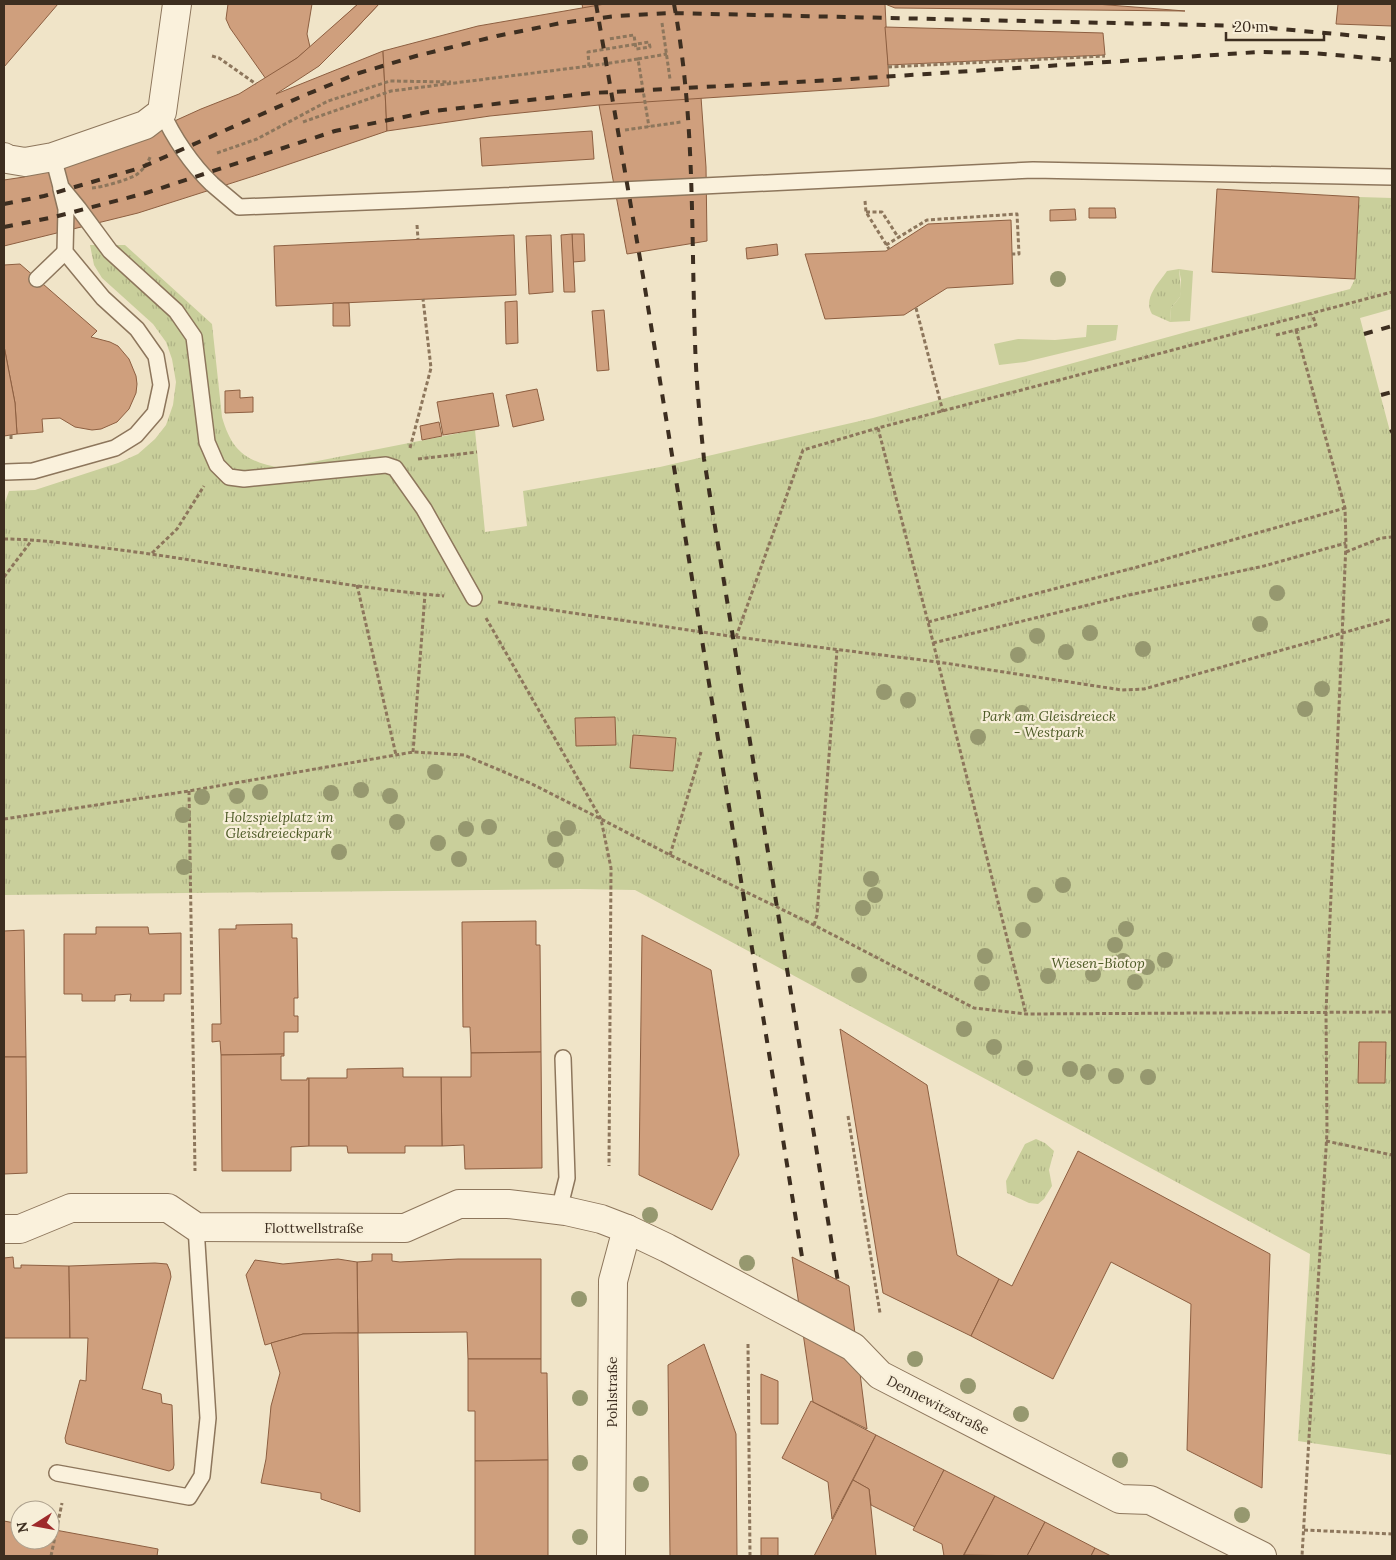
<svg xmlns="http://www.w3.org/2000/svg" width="1396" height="1560" font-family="Lora,serif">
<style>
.green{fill:#c9cf9b}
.park{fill:url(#park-tufts)}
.building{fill:#cf9f7d;stroke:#8d5f41}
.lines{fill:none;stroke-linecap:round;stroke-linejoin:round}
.service-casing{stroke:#8d765c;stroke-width:18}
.minor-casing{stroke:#8d765c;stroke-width:30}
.path{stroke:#8d765c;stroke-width:3;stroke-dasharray:4 2.5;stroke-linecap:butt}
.service{stroke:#faf1dc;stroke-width:15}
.minor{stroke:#faf1dc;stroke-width:28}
.rail{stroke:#3d2e20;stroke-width:4;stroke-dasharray:9 9;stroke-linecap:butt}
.tree{fill:#96986f}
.labels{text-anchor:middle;stroke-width:4.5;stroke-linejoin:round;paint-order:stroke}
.park-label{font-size:14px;font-style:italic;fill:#4d5a26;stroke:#f7eed8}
.street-label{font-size:14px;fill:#3d2e20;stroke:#f7eed8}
</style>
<defs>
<pattern id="park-tufts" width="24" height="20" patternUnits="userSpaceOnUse" patternTransform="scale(1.25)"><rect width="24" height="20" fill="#c9cf9b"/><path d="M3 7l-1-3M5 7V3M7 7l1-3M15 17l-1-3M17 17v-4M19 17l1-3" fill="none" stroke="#aeb285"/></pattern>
</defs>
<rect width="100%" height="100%" fill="#f0e4c8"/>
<g class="green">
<path d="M1179,269L1193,271L1190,321L1170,322L1171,308L1180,297L1181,280Z"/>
<path d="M1087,325H1118L1116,340L1025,362L999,365L994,344L1018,339L1055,340L1086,337Z"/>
</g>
<g class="park">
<path d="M1359,197L1392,198V309L1360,318L1392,439V1455L1298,1441L1310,1254L635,890L579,889L4,895V505L9,491L35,490L118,463L138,454L155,439L166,425L173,405L176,382L172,359L166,342L153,324L102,278L94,265L90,245H125L212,324L222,417C232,452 247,462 282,468L475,430L485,532L527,526L523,491L660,467L873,418L1190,331L1350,289L1355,279Z"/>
<path d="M1179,269L1181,291L1180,297L1171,308L1170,322L1152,314C1143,298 1158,284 1167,271Z"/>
<path d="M1036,1139L1045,1143L1054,1151L1049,1170L1052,1186L1044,1199L1038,1204L1029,1203L1007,1193L1006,1181L1025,1144Z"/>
</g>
<g class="building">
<path d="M4,4H58L4,67Z"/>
<path d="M228,4H312L307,34L310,47L297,58L266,79L230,28L226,19Z"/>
<path d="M358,4H379L347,38L335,25Z"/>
<path d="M358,4H379L347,38L319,66L276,94L383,51L387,131L257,175L138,213L4,246V180L24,177L117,147L201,109L239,94L297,58Z"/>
<path d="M582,4H691L701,97L706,167L707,241L627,254L599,105Z"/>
<path d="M605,4H885L889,86L599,105L490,116L387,131L383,51L478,26Z"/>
<path d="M869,4H1096L1185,11L895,8L885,4Z"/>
<path d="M1338,4H1392V26L1336,24Z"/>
<path d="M885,27L1103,33L1105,55L888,65Z"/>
<path d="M592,131L594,159L482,166L480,138Z"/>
<path d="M1217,189L1359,197L1355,279L1212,272Z"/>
<path d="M1089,208H1115L1116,218H1089Z"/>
<path d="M1075,209L1076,220L1050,221V210Z"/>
<path d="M1011,220L1013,284L947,288L904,315L825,319L805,254L886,251L928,224Z"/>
<path d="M572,234H584L585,261L573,262Z"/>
<path d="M572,234L575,292H564L561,235Z"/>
<path d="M514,235L516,295L276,306L274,246Z"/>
<path d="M551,235L553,292L529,294L526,236Z"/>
<path d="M777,244L778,255L747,259L746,248Z"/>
<path d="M20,264L97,331L91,337L110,342L118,346L129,359L136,376L137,384L136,393L129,409L117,422L101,429L92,430L75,427L60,418L42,419L43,432L17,434L15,403L4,346V265Z"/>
<path d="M517,301L518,343L506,344L505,302Z"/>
<path d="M333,303H349L350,326H333Z"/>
<path d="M604,310L609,370L597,371L592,311Z"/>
<path d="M4,346L15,403L17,434L4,436Z"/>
<path d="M537,389L544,420L513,427L506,395Z"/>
<path d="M240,390V398L253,397V412L225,413V391Z"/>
<path d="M493,393L499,426L443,435L437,402Z"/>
<path d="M439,422L442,436L422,440L420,426Z"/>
<path d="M615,717L616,745L576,746L575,718Z"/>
<path d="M633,735L676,738L673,771L630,768Z"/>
<path d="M536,921V945H540L541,1052L471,1053L470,1027H463L462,922Z"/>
<path d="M292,924V938H297L298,998H294V1016H298V1032H284V1054L221,1055L220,1041L212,1042V1024H221L219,929H236V925Z"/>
<path d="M96,927H148L149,934L181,933V994H164V1001H130L131,994L115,995V1001H82V994H64V934H96Z"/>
<path d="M24,930L26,1057H4V931Z"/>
<path d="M642,935L711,970L739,1155L712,1210L639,1175Z"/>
<path d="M840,1029L927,1085L957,1255L999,1279L971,1336L883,1293Z"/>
<path d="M1359,1042H1386L1385,1083H1358Z"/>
<path d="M541,1052L542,1168L465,1169L464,1145L442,1146L441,1077H471V1053Z"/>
<path d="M284,1054V1056H281V1080H307V1078H309V1146L291,1147V1171H222L221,1055Z"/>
<path d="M4,1057H26L27,1173L4,1174Z"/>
<path d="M403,1068V1077H441L442,1146H405V1153H348L347,1146H309V1078H347V1069Z"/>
<path d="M1078,1151L1270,1254L1262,1488L1187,1450L1191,1304L1111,1262L1053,1379L971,1336L999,1279L1012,1286Z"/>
<path d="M372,1254H392V1261L400,1262L458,1259H541V1359H468L467,1332L358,1333L357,1262L372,1261Z"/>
<path d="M13,1257L14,1268H21V1265L69,1266L70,1338H4V1258Z"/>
<path d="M792,1257L849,1286L867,1429L813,1402Z"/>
<path d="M338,1259L357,1262L358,1333L303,1334L265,1345L246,1275L255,1260L283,1264Z"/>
<path d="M155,1263L167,1264L170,1271L171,1277L142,1389L161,1394L162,1403L172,1405L174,1465L173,1469L169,1471L68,1444L66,1443L65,1438L80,1380L86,1381L88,1338H70L69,1266Z"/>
<path d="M333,1333H358L360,1512L321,1499V1493L261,1483L266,1459L271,1406L280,1373L271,1343L303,1334Z"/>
<path d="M704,1344L736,1434L737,1556H670L668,1365Z"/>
<path d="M468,1359H541V1373H547L548,1460L475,1461V1411H468Z"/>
<path d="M761,1374L778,1381V1424H761Z"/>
<path d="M811,1401L876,1435L832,1519L828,1482L782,1458Z"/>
<path d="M876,1435L944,1470L915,1527L871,1505L869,1489L853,1480Z"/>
<path d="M548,1460V1556H475V1461Z"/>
<path d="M944,1470L995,1496L963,1556H940H944L942,1544L913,1530Z"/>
<path d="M853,1480L869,1489L876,1556H814Z"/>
<path d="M995,1496L1045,1522L1027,1556L964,1555Z"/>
<path d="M4,1521L20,1524V1540H50V1529L158,1549L157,1556H4Z"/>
<path d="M1045,1522L1095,1548L1091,1556H1027Z"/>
<rect x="761" y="1538" width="17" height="18"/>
<path d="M1095,1548L1111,1556H1091Z"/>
</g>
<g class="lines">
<defs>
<g id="service">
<path d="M162,112C173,137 192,165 212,184C221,192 230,199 239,207L416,200L1033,170L1392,177"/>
<path d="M53,157L61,187L79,209L110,251L176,311L194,337L207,442L217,465L229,477L244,479L386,465L395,468L424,509L474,598"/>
<path d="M37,279L65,252"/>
<path d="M6,472L33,471L115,448L136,435L155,413L161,385L156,356L137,329L103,298L65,252L66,209L61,189"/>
<path d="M559,1210L567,1178L563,1058"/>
<path d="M57,1473L189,1497L202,1476L208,1418L196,1227"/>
</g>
<g id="minor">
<path d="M4,157L7,159L25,162L53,157L145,125L162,112L177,4"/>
<path d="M4,1229H20L71,1208H168L196,1227L405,1228L459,1204H508L566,1211L601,1219L627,1229L667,1248L853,1347L880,1375L1120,1499L1150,1500L1262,1556"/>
<path d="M611,1556L613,1281L627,1229"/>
</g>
</defs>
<use href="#service" class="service-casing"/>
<use href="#minor" class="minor-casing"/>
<g class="path">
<path d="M662,23L670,79"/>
<path d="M212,56L219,58L256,84"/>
<path d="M638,59L667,54"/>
<path d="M589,66L638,59L649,127"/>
<path d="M888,67L1105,56"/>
<path d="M303,122L391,91L589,66L588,52L649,42L650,47L636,49L634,35L609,39"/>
<path d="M625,130L681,122"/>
<path d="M217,153L257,139L328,101L390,81L451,82"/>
<path d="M92,188C103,187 127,180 136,175C143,170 148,163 151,155"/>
<path d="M865,201L866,212L889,249"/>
<path d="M866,212H882L898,237"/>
<path d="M417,225L418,239"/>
<path d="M886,245L927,220L1017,214L1019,254H1012"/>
<path d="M916,308L943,412"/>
<path d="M1296,330L1345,508L1346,543L1326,1012L1327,1132L1302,1556"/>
<path d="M1276,335L1316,325L1312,314"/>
<path d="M878,428L928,622L1026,1014"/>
<path d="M11,435V439"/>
<path d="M410,448L431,368L423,299"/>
<path d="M418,459L477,452"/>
<path d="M4,539C40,539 77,545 113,549C224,563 333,586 444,596"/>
<path d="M1346,552L1381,538L1392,537"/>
<path d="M152,553L177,529L204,486"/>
<path d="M4,577L32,540"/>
<path d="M357,585L396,755"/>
<path d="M498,602L736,637L938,662L1122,690L1144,689L1392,619"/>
<path d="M486,618L601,819L611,868L609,1166"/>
<path d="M928,622L1141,566L1345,508"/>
<path d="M736,637L803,450L878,428L1392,292"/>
<path d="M933,643L1129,595L1264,566L1346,543"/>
<path d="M413,752L425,594"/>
<path d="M189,791L195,1171"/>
<path d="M4,819L189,791L413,752L464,755L530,783L601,819L670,855L814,925L974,1008L1026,1014L1392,1012"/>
<path d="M670,855L701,752"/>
<path d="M814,925L817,915L837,650"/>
<path d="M848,1116L880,1313"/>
<path d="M1326,1141L1392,1155"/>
<path d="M748,1344L750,1556"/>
<path d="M1304,1530L1392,1534"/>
<path d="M51,1556L62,1503"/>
</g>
<use href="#service" class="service"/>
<use href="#minor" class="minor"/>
<g class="rail">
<path d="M596,4L643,276L803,1263"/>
<path d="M674,4C695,117 691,227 695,341C696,381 700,420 704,459L838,1282"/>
<path d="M4,204L44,196L140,168L305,95L359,73L416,56L497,36L561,23L616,16L668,13L1247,26L1392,39"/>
<path d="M4,227L54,217L146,193L335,131L433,111L592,93L835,80L1259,52L1313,53L1392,60"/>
<path d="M1364,334L1392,326"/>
<path d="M1381,395L1392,392"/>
<path d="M1390,432L1392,431"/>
</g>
</g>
<g class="tree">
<circle cx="1058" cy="279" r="8"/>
<circle cx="1277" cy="593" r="8"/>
<circle cx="1260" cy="624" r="8"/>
<circle cx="1090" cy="633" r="8"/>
<circle cx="1037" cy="636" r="8"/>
<circle cx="1143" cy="649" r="8"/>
<circle cx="1066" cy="652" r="8"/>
<circle cx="1018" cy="655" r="8"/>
<circle cx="1322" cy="689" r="8"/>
<circle cx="884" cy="692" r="8"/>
<circle cx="908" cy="700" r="8"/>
<circle cx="1305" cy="709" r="8"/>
<circle cx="1022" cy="713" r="8"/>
<circle cx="1031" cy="732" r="8"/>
<circle cx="978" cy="737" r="8"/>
<circle cx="435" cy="772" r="8"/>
<circle cx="361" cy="790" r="8"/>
<circle cx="260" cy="792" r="8"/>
<circle cx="331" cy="793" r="8"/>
<circle cx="237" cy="796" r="8"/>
<circle cx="390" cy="796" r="8"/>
<circle cx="202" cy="797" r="8"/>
<circle cx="183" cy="815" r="8"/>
<circle cx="397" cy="822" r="8"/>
<circle cx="489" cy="827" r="8"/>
<circle cx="568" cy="828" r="8"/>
<circle cx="466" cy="829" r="8"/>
<circle cx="555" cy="839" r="8"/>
<circle cx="438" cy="843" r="8"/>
<circle cx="339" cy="852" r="8"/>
<circle cx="459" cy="859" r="8"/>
<circle cx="556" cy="860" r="8"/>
<circle cx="184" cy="867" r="8"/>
<circle cx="871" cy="879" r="8"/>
<circle cx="1063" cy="885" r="8"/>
<circle cx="875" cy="895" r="8"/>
<circle cx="1035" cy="895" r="8"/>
<circle cx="863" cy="908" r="8"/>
<circle cx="1126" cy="929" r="8"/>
<circle cx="1023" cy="930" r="8"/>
<circle cx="1115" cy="945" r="8"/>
<circle cx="985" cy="956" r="8"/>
<circle cx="1165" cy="960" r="8"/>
<circle cx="1123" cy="961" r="8"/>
<circle cx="1147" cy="967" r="8"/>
<circle cx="1093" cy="974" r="8"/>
<circle cx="859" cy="975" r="8"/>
<circle cx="1048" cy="976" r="8"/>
<circle cx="1135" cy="982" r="8"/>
<circle cx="982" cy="983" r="8"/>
<circle cx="964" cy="1029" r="8"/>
<circle cx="994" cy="1047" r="8"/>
<circle cx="1025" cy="1068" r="8"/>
<circle cx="1070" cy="1069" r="8"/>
<circle cx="1088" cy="1072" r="8"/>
<circle cx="1116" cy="1076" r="8"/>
<circle cx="1148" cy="1077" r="8"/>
<circle cx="650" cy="1215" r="8"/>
<circle cx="747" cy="1263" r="8"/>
<circle cx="579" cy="1299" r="8"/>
<circle cx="915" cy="1359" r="8"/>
<circle cx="968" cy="1386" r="8"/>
<circle cx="580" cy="1398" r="8"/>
<circle cx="640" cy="1408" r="8"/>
<circle cx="1021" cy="1414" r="8"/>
<circle cx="1120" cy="1460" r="8"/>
<circle cx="580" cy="1463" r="8"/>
<circle cx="641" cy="1484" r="8"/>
<circle cx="1242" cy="1515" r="8"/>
<circle cx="580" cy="1537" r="8"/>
</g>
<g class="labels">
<g class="park-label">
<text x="1049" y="721">Park am Gleisdreieck<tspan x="1049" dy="16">- Westpark</tspan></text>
<text x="279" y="822">Holzspielplatz im<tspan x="279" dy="16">Gleisdreieckpark</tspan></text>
<text x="1098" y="968">Wiesen-Biotop</text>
</g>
<g class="street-label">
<text x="314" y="1233">Flottwellstraße</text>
<text transform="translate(612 1392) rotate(-90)" y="5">Pohlstraße</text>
<text transform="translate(938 1405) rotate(27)" y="5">Dennewitzstraße</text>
</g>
</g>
<rect width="1396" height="1560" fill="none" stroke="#3d2e20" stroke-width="10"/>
<g transform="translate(35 1525) rotate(259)"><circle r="24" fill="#f7eed8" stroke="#ada18e"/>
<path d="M0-4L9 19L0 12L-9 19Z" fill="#9e2a2b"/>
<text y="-8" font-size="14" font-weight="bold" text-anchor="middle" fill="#3d2e20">N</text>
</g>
<path d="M1226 32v8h98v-8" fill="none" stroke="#3d2e20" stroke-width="2.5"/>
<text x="1234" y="32" font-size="15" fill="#3d2e20" stroke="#f7eed8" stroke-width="4" paint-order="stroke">20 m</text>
</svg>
